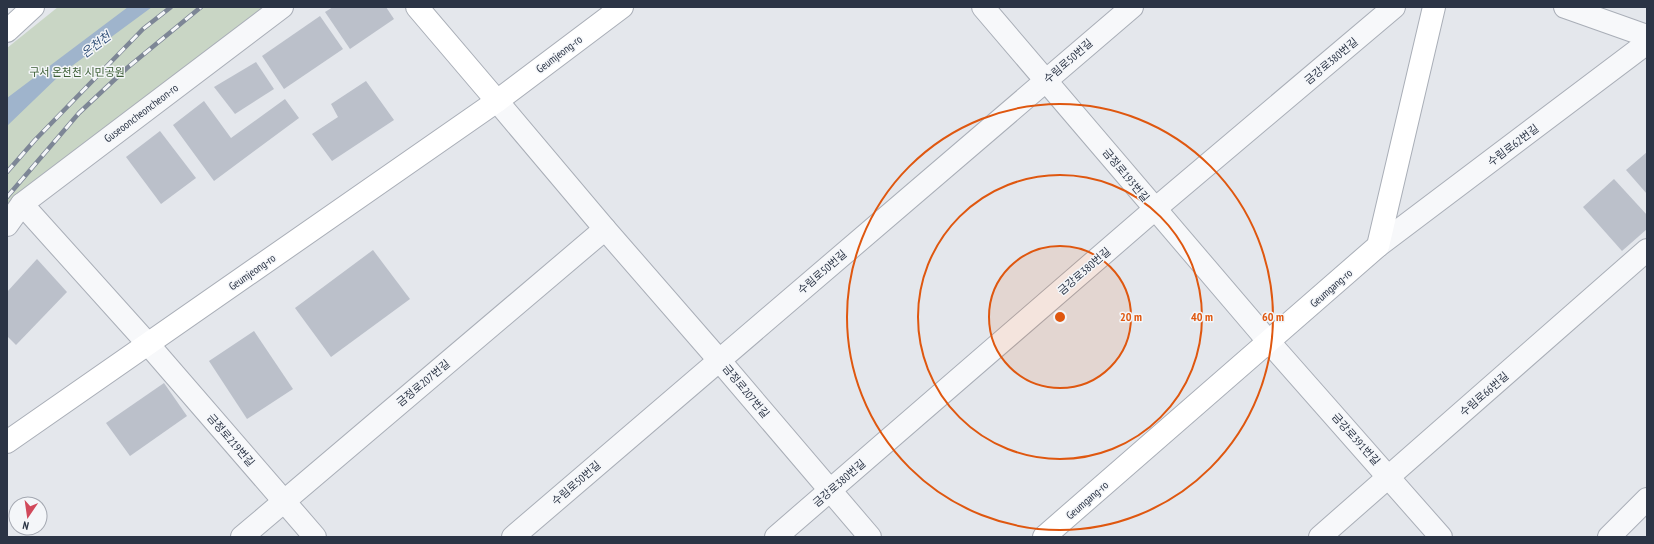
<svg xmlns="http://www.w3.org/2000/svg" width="1654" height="544" font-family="'PT Sans Narrow','Noto Sans KR',sans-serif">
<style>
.green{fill:#c9d6c5}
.water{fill:#9fb4cc}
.building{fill:#bbc0ca}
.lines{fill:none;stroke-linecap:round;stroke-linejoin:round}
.street-casing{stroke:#a9aeb7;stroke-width:24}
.secondary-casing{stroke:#a9aeb7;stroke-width:24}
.street{stroke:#f7f8fa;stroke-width:22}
.secondary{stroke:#fff;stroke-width:22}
.rail-casing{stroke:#7d8696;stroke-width:4.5}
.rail{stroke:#f4f6f9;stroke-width:3;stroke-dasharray:9;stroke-linecap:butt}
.ring{fill:none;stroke:#df570f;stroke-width:2}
.labels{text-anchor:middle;stroke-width:3;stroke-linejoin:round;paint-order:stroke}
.street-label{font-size:11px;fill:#2b3445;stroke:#f4f6f9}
.park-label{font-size:11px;fill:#3f6138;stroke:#f4f6f9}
.water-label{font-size:12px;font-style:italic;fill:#34527a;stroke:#f4f6f9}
.centre{fill:#df570f;stroke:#f4f6f9;stroke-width:2}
.ring-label{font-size:12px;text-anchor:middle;font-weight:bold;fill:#df570f;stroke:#f4f6f9;stroke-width:3;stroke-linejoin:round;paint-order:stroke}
</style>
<rect width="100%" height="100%" fill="#e4e7ec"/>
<path class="green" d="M58,7H271L7,218V48Z"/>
<path class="water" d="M128,7H152L61,74L7,126V98Z"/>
<g class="building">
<path d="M333,7H386L394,19L350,49L325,12Z"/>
<path d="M320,16L343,49L284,89L262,56Z"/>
<path d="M256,62L274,89L235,114L214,87Z"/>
<path d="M366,81L394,120L332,161L312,134L338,117L331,104Z"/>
<path d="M285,99L299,118L214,181L173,125L204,101L231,138Z"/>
<path d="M160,131L196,178L161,204L126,157Z"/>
<path d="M1647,152V194L1626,170Z"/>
<path d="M1614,179L1647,215V229L1622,251L1583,207Z"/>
<path d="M373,250L410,299L331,357L295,308Z"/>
<path d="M37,259L67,292L16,345L7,336V292Z"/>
<path d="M254,331L293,389L247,419L209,361Z"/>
<path d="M164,383L187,416L130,456L106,423Z"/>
</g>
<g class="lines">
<defs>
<g id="street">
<path d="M983,7L1269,342L1441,537"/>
<path d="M1565,7L1647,36"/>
<path d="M497,101L605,229L719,360L870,537"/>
<path d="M22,204L148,344L315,537"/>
<path d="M7,225L22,204L282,7"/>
<path d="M1378,246L1647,43"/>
<path d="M242,537L605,229"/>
<path d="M513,537L1132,7"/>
<path d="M776,537L1155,209L1394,7"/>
<path d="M1320,537L1647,250"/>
<path d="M1609,537L1647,499"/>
</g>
<g id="secondary">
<path d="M417,7L497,101"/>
<path d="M7,31L33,7"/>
<path d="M7,442L497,101L622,7"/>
<path d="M1044,537L1378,246L1434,7"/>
</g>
</defs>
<use href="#street" class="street-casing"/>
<use href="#secondary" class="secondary-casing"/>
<use href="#street" class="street"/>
<use href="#secondary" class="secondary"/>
<defs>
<g id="rail">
<path d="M7,172L35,140L143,29L171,7"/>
<path d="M7,197L79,113L127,68L201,7"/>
</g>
</defs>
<use href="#rail" class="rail-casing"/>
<use href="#rail" class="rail"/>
</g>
<circle cx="1060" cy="317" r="71" fill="#df570f" fill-opacity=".12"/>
<g class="ring">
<circle cx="1060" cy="317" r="71"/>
<circle cx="1060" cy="317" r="142"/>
<circle cx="1060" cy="317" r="213"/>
</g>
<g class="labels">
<g class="street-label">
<text transform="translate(559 54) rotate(-37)" y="4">Geumjeong-ro</text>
<text transform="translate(1068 61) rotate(-41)" y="4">수림로50번길</text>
<text transform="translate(1331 61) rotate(-40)" y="4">금강로380번길</text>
<text transform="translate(141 113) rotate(-37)" y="4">Guseooncheoncheon-ro</text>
<text transform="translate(1513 145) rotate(-37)" y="4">수림로62번길</text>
<text transform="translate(1126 175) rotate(50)" y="4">금정로193번길</text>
<text transform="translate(1084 271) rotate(-41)" y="4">금강로380번길</text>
<text transform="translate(252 272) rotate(-35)" y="4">Geumjeong-ro</text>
<text transform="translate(822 272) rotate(-41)" y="4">수림로50번길</text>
<text transform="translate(1331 288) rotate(-41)" y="4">Geumgang-ro</text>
<text transform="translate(423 383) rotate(-40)" y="4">금정로207번길</text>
<text transform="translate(746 391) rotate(50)" y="4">금정로207번길</text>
<text transform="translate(1484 394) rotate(-41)" y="4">수림로66번길</text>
<text transform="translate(1356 439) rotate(48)" y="4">금강로391번길</text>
<text transform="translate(231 440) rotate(49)" y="4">금정로219번길</text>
<text transform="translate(576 483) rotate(-41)" y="4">수림로50번길</text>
<text transform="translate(839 483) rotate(-41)" y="4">금강로380번길</text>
<text transform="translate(1087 500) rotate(-41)" y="4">Geumgang-ro</text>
</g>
<g class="park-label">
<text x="77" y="76">구서 온천천 시민공원</text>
</g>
<g class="water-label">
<text transform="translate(96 45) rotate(-37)" y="4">온천천</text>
</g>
</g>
<circle cx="1060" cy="317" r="6" class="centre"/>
<g class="ring-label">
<text x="1131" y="321">20 m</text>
<text x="1202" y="321">40 m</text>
<text x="1273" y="321">60 m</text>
</g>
<rect width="1654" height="544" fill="none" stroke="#2b3445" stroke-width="16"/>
<g transform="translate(28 516) rotate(193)"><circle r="19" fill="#f4f6f9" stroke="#a4a8b1"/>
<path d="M0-3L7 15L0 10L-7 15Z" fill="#d1495b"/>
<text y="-6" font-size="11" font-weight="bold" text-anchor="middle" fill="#2b3445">N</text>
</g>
</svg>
